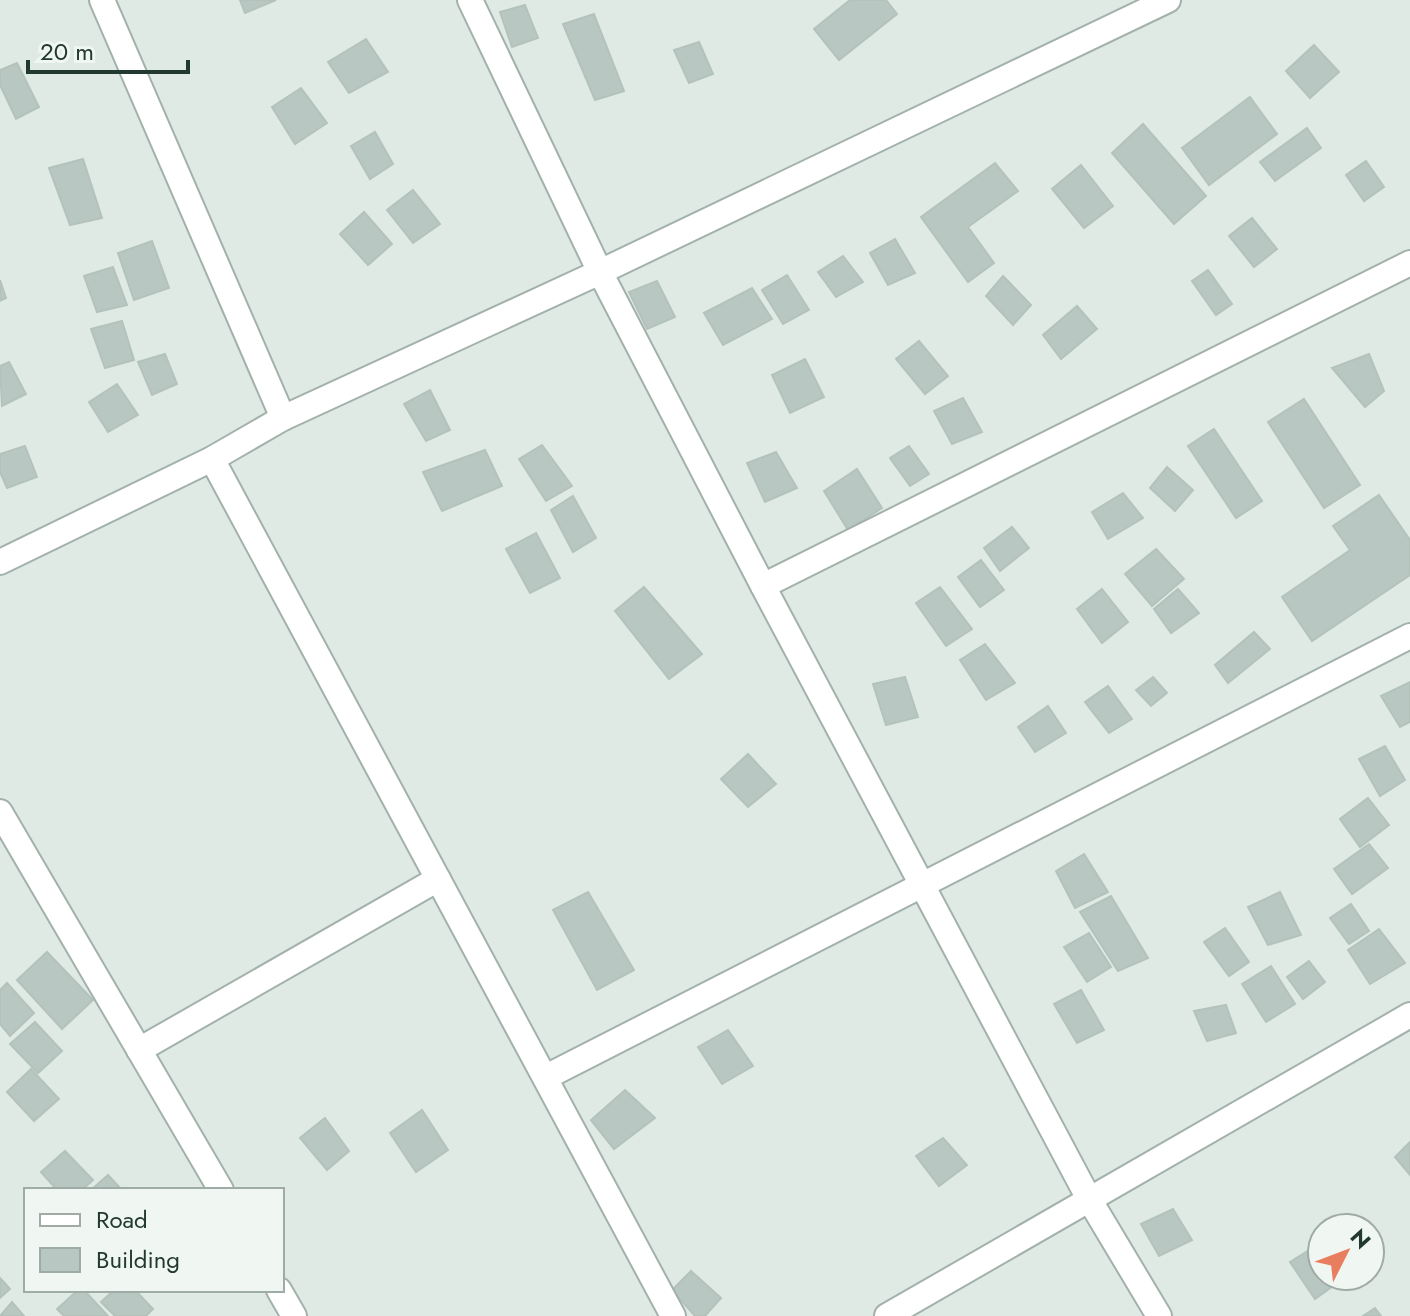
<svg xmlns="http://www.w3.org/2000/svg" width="1410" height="1316" font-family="Jost,sans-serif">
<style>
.building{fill:#b8c7c1;stroke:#b3c3bc;stroke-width:2}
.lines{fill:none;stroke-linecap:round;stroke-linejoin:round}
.minor-casing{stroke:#a3b1ac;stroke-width:28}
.minor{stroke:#fff;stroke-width:24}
</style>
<rect width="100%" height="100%" fill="#e0eae5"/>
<g class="building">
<path d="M240,0H276L245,13Z"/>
<path d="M850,0H886L897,14L839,60L814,29Z"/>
<path d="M525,5L538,38L512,47L500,12Z"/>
<path d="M594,14L624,91L595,100L563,24Z"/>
<path d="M366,39L388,72L349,93L328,62Z"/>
<path d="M699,42L713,74L689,83L674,50Z"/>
<path d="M1314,45L1339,72L1310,98L1286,71Z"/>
<path d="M17,63L39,107L16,119L0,85V70Z"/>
<path d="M301,88L327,123L295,144L272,107Z"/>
<path d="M1250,97L1277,134L1209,185L1182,148Z"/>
<path d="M1143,124L1206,196L1174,224L1112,153Z"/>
<path d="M1307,128L1321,148L1275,181L1260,162Z"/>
<path d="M375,132L393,164L370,179L351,146Z"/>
<path d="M83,159L102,218L70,225L49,168Z"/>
<path d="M1366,161L1384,187L1364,201L1346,175Z"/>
<path d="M995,163L1018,191L968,227L994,263L968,282L921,217Z"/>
<path d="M1081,165L1113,206L1084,228L1052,189Z"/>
<path d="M413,190L440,224L413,243L387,210Z"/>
<path d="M364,212L392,244L368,265L340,234Z"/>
<path d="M1252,218L1277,249L1254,267L1229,236Z"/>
<path d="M895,239L915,273L888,285L870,253Z"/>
<path d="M152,241L169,288L134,300L118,253Z"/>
<path d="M843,256L863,282L836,297L818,272Z"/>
<path d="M113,267L127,305L97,312L84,276Z"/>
<path d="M1208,270L1232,304L1216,315L1192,281Z"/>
<path d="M787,275L809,310L783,324L762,290Z"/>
<path d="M1003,276L1031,305L1013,325L986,296Z"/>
<path d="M0,280L6,298L0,301Z"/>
<path d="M657,281L675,317L647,329L629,292Z"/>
<path d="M752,288L772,319L723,345L704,313Z"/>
<path d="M1077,306L1097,329L1061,359L1043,335Z"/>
<path d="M122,321L134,360L105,368L91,329Z"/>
<path d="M919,341L948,376L925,394L896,359Z"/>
<path d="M165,354L177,384L152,395L138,362Z"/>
<path d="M1369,354L1384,391L1365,407L1332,368Z"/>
<path d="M805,359L824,397L790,413L772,375Z"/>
<path d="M9,362L26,394L2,406L0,366Z"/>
<path d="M117,384L138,415L108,432L89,402Z"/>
<path d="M430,390L450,430L426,441L404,404Z"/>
<path d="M963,398L982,432L952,444L934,411Z"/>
<path d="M1304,399L1360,485L1324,508L1268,422Z"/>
<path d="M1214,429L1262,501L1236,518L1188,446Z"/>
<path d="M542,445L572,486L546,501L519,459Z"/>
<path d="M25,446L37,477L7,488L0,472V454Z"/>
<path d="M909,446L929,474L910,486L890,458Z"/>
<path d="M485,450L502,486L442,511L423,472Z"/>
<path d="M776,452L797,488L765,502L747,463Z"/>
<path d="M1167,467L1193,490L1175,511L1150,488Z"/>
<path d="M857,469L882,508L848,530L824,491Z"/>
<path d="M1123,493L1143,518L1108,539L1092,512Z"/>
<path d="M1379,495L1410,540V575L1312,641L1282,597L1350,550L1333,526Z"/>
<path d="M573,496L596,538L573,552L551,510Z"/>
<path d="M1012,527L1029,548L1000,571L984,548Z"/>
<path d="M536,533L560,578L530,593L506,549Z"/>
<path d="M1156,549L1184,579L1152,606L1125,574Z"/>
<path d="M981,560L1004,590L980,607L958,577Z"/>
<path d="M644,587L702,654L669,679L615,611Z"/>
<path d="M940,587L972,629L946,646L916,603Z"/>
<path d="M1102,589L1128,622L1102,643L1077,609Z"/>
<path d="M1178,589L1199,613L1171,633L1154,609Z"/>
<path d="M1254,632L1270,649L1228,683L1215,665Z"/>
<path d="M985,644L1015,683L986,700L960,660Z"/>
<path d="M905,677L918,717L886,725L873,684Z"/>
<path d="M1153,677L1167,693L1151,706L1136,690Z"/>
<path d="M1410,682V722L1400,727L1381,696Z"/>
<path d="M1108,686L1132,719L1109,733L1085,702Z"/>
<path d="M1048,706L1066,733L1035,752L1018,727Z"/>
<path d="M1385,746L1405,780L1380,796L1359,759Z"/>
<path d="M748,754L776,784L748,807L721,779Z"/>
<path d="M1368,798L1389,825L1360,847L1340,819Z"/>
<path d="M1369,844L1388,868L1352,894L1334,869Z"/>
<path d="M1084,854L1108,892L1075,908L1056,871Z"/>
<path d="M588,892L634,970L597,990L553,910Z"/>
<path d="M1280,892L1301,935L1268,945L1248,907Z"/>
<path d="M1111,896L1148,958L1118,971L1080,912Z"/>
<path d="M1351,904L1369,931L1349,944L1330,918Z"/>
<path d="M1225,928L1249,962L1229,976L1204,942Z"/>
<path d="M1379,929L1405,963L1370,984L1348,950Z"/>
<path d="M1089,933L1111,967L1087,982L1064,947Z"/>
<path d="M47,952L93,1000L62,1029L17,980Z"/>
<path d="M1309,961L1325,982L1303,999L1287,977Z"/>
<path d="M1271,966L1295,1004L1266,1022L1242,984Z"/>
<path d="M7,983L34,1013L10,1036L0,1024V990Z"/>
<path d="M1081,990L1104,1030L1077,1043L1054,1004Z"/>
<path d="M1226,1005L1236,1033L1207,1041L1194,1011Z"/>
<path d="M35,1022L62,1051L38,1073L10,1044Z"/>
<path d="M728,1030L753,1066L722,1084L698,1047Z"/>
<path d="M31,1069L59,1099L34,1121L7,1092Z"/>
<path d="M625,1090L655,1118L614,1149L591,1120Z"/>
<path d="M422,1110L448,1150L416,1172L390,1133Z"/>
<path d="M325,1118L349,1151L327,1170L300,1138Z"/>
<path d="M943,1138L967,1165L939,1186L916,1156Z"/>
<path d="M1410,1142V1175L1395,1157Z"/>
<path d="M65,1151L93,1180L82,1190H57L41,1172Z"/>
<path d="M108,1175L122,1190H91Z"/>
<path d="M1173,1209L1192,1240L1159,1256L1141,1224Z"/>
<path d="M1314,1247L1322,1257V1276H1337L1340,1281L1315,1299L1290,1262Z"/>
<path d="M691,1271L721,1298L705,1316H695L672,1290Z"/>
<path d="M0,1278L10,1289L0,1298Z"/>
<path d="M78,1290H84L108,1316H64L57,1309Z"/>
<path d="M114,1290H135L153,1309L146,1316H115L101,1302Z"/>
<path d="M12,1302L24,1316H0Z"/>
<path d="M1375,1308L1381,1316H1363Z"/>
</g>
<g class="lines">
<defs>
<g id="minor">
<path d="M102,0L283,418"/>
<path d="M470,0L600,272L763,586L1089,1199L1159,1316"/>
<path d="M212,459L673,1316"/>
<path d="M0,562L212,459L283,418L600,272L1168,0"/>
<path d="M763,586L1410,263"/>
<path d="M0,812L221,1190"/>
<path d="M139,1050L438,879"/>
<path d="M546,1077L1410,636"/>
<path d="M279,1290L294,1316"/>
<path d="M887,1316L1410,1015"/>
</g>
</defs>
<use href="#minor" class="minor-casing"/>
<use href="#minor" class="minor"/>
</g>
<rect x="24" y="1188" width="260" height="104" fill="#f0f7f3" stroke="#9eaba6" stroke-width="2"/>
<rect x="40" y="1214" width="40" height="12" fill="#ffffff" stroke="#9eaba6" stroke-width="2"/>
<text x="96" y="1228" font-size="24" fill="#223932">Road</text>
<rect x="40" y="1248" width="40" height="24" fill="#b8c7c1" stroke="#9eaba6" stroke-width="2"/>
<text x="96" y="1268" font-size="24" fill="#223932">Building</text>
<g transform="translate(1346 1252) rotate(48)"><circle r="38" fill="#f0f7f3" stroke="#9eaba6" stroke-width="2"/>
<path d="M0-6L14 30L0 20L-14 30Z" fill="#e97d5f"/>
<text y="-12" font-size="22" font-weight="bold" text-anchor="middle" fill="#223932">N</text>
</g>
<path d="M28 60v12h160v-12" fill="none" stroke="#223932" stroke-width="4"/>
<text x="40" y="60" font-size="24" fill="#223932" stroke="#f0f7f3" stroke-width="6" paint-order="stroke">20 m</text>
</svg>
